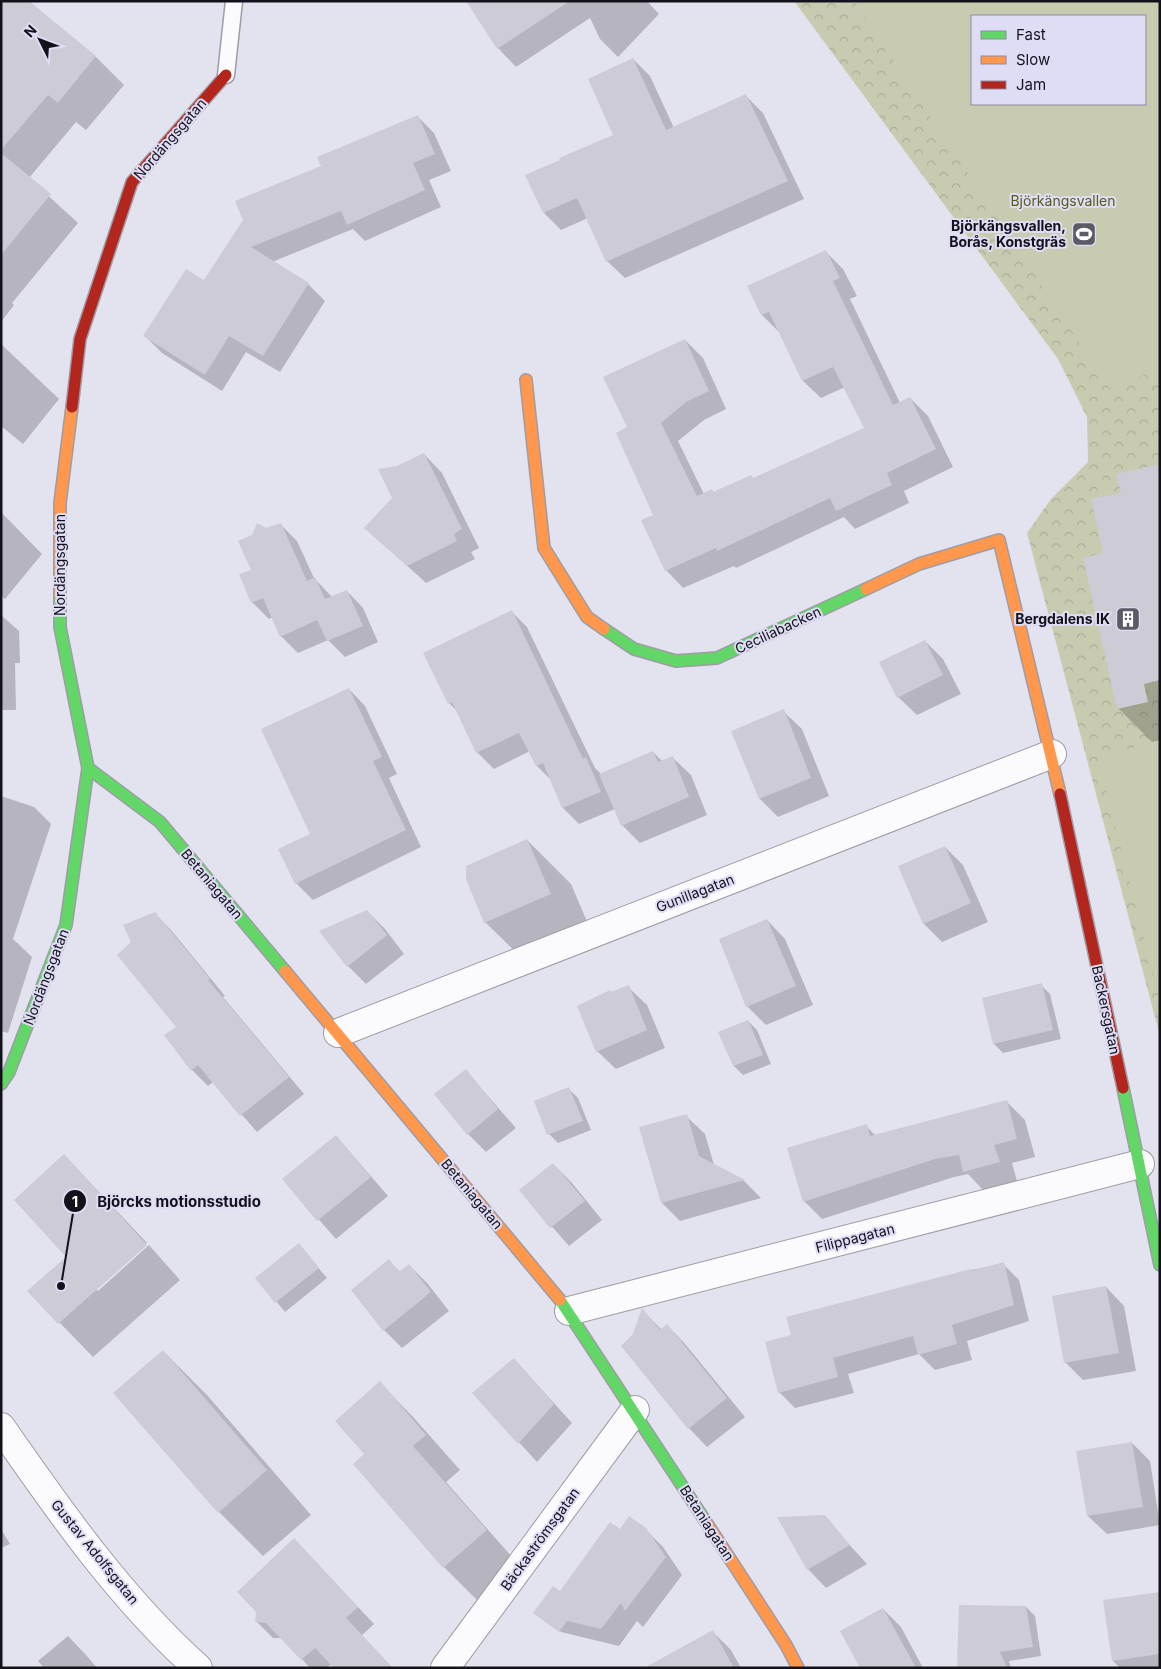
<svg xmlns="http://www.w3.org/2000/svg" width="1161" height="1669" font-family="Inter,sans-serif">
<style>
.park{fill:url(#park-crowns);fill-rule:evenodd}
.pitch{fill:#c9cbb1;fill-rule:evenodd}
.shadow{fill:#0003}
.building{fill:#cccbd6}
.lines{fill:none;stroke-linecap:round;stroke-linejoin:round}
.lane-casing{stroke:#9e9da6;stroke-width:19}
.street-casing{stroke:#9e9da6;stroke-width:30}
.fast-casing{stroke:#9e9da6;stroke-width:14}
.slow-casing{stroke:#9e9da6;stroke-width:14}
.jam-casing{stroke:#9e9da6;stroke-width:14}
.lane{stroke:#fbfbfd;stroke-width:16}
.street{stroke:#fbfbfd;stroke-width:28}
.fast{stroke:#63d668;stroke-width:11}
.slow{stroke:#ff974d;stroke-width:11}
.jam{stroke:#b3261e;stroke-width:11}
.labels{text-anchor:middle;stroke-width:4;stroke-linejoin:round;paint-order:stroke}
.street-label{font-size:14px;fill:#13121a;stroke:#dfdcf5}
.park-label{font-size:14px;fill:#595b15;stroke:#dfdcf5}
.poi-label{font-size:14px;font-weight:bold;fill:#13121a;stroke:#dfdcf5;text-anchor:end}
.leader{fill:none;stroke:#13121a;stroke-width:2}
.callout-dot{fill:#13121a;stroke:#dfdcf5;stroke-width:2}
.mark-label{font-size:15px;text-anchor:middle;font-weight:bold;fill:#fff}
.callout-label{font-size:15px;text-anchor:middle;font-weight:bold;fill:#13121a;stroke:#dfdcf5;stroke-width:4;stroke-linejoin:round;paint-order:stroke}
</style>
<defs>
<pattern id="park-crowns" width="20" height="18" patternUnits="userSpaceOnUse" patternTransform="scale(1.25)"><rect width="20" height="18" fill="#c9cbb1"/><path d="M2 6a3 3 0 1 1 6 0M12 15a3 3 0 1 1 6 0" fill="none" stroke="#acad98"/></pattern>
</defs>
<rect width="100%" height="100%" fill="#e3e2ef"/>
<path class="park" d="M794,1H1160V1036L1027,533L1051,499L1088,462L1087,417L1058,359ZM972,16H1145V104H972Z"/>
<g class="pitch">
<path d="M854,1H1160V364L1114,395ZM972,16H1145V104H972Z"/>
<path d="M1160,741V1002L1098,757Z"/>
</g>
<g class="shadow">
<path d="M27,1L96,57L124,85L86,130L76,122L29,178L78,223L12,303L14,305L1,322V63Z"/>
<path d="M468,1H647L659,14L618,57L600,39L590,18L516,67L498,48Z"/>
<path d="M633,59L650,76L674,128L745,95L763,113L804,199L625,278L607,261L588,218L561,230L544,213L614,135Z"/>
<path d="M417,116L434,133L451,171L429,180L441,207L365,241L353,229L272,262L308,284L325,301L280,372L246,352L222,391L162,353L145,336L323,167Z"/>
<path d="M825,251L843,269L857,296L850,299L900,403L910,398L928,416L953,467L904,491L909,503L855,529L844,517L736,568L734,566L683,588L666,570L654,515L628,428L685,340L703,358L726,409L704,420L678,441L704,494L712,490L714,493L754,479L866,428L845,387L821,398L803,381L780,333L762,315Z"/>
<path d="M1,344L59,399L23,444L1,426Z"/>
<path d="M424,454L442,473L479,548L471,552L475,559L426,583L366,528L393,498L398,467Z"/>
<path d="M1160,467V740L1152,742L1118,708L1105,554Z"/>
<path d="M1,512L42,554L5,599L1,596Z"/>
<path d="M280,524L297,541L314,578L332,597L347,591L363,608L378,642L345,657L328,640L298,653L281,636L273,617L269,619L252,602V570L266,530Z"/>
<path d="M511,611L527,627L595,768L602,775L653,752L662,761L672,757L691,775L707,815L640,843L622,825L615,809L579,824L563,808L551,780L537,766L530,751L494,769L478,753L458,712L449,703Z"/>
<path d="M1,615L19,631L20,663H15L16,710H1Z"/>
<path d="M925,641L943,659L961,694L917,715L898,697Z"/>
<path d="M349,689L365,706L397,774L389,778L421,847L313,900L296,883L312,834Z"/>
<path d="M783,711L802,729L829,796L778,817L760,799Z"/>
<path d="M1,796L34,807L51,824L13,939L32,957L8,1033L1,1031Z"/>
<path d="M527,840L571,884L594,938L530,966L485,922Z"/>
<path d="M945,847L963,865L988,922L942,942L924,924Z"/>
<path d="M367,911L385,929L404,954L366,984L348,966Z"/>
<path d="M154,913L171,930L225,996L223,997L304,1094L257,1132L213,1082L208,1086L192,1070L166,1036L177,1027L132,943Z"/>
<path d="M767,920L785,939L813,1005L766,1025L747,1006Z"/>
<path d="M1041,985L1050,994L1061,1039L1003,1053L994,1044Z"/>
<path d="M628,987L647,1005L665,1048L616,1069L597,1051Z"/>
<path d="M748,1021L757,1030L771,1064L743,1075L734,1066Z"/>
<path d="M465,1070L516,1128L486,1152L468,1134Z"/>
<path d="M569,1089L578,1098L591,1130L558,1143L549,1134Z"/>
<path d="M1006,1101L1025,1120L1035,1157L1012,1163L1017,1181L983,1190L968,1174L954,1177L822,1219L804,1201L866,1126L876,1136Z"/>
<path d="M686,1116L705,1134L714,1165L744,1181L761,1198L680,1221L662,1203Z"/>
<path d="M336,1136L388,1196L336,1239L283,1179Z"/>
<path d="M64,1155L147,1243L96,1289L98,1291L149,1245L180,1280L93,1357L29,1291L67,1257Z"/>
<path d="M553,1164L572,1183L602,1220L569,1246L521,1191Z"/>
<path d="M299,1245L327,1278L285,1312L257,1278Z"/>
<path d="M389,1261L400,1272L409,1265L427,1283L449,1311L402,1348L384,1330Z"/>
<path d="M1003,1264L1019,1280L1029,1321L967,1341L972,1360L935,1370L919,1354L848,1374L854,1393L795,1408L779,1392L792,1336L971,1270Z"/>
<path d="M1106,1287L1124,1306L1136,1371L1083,1380L1065,1362Z"/>
<path d="M643,1311L662,1330L667,1325L685,1344L745,1417L707,1447L689,1428L623,1346L634,1335Z"/>
<path d="M163,1351L207,1395L311,1515L263,1556L219,1512Z"/>
<path d="M514,1359L572,1423L537,1462L474,1393Z"/>
<path d="M380,1383L414,1418L460,1470L446,1482L520,1566L479,1602L444,1567L354,1464L366,1454Z"/>
<path d="M1132,1443L1150,1461L1160,1525L1107,1534L1088,1516Z"/>
<path d="M824,1517L867,1564L826,1588L808,1569Z"/>
<path d="M1,1529L10,1544L1,1548Z"/>
<path d="M645,1529L663,1547L682,1575L643,1627L637,1621L619,1646L561,1632L544,1615L620,1531Z"/>
<path d="M310,1556L374,1624L327,1668H310L283,1638H273L257,1622L258,1611Z"/>
<path d="M1160,1596V1668H1120L1113,1661L1104,1601Z"/>
<path d="M1026,1607L1035,1616L1041,1656L1009,1661L1011,1668H969Z"/>
<path d="M883,1609L901,1627L923,1668H861Z"/>
<path d="M713,1632L731,1650L741,1668H658Z"/>
<path d="M68,1636L86,1655L97,1668H44L38,1661Z"/>
</g>
<g class="building">
<path d="M1,1H29L96,56L58,103L48,95L1,150Z"/>
<path d="M466,1H570L497,49Z"/>
<path d="M633,58L666,130L746,94L788,181L606,262L577,198L543,213L525,175L560,160L559,158L613,135L588,79Z"/>
<path d="M418,115L435,154L413,163L425,190L347,225L341,211L251,247L309,283L263,356L229,336L205,375L143,336L186,269L204,280L243,220L235,201L321,166L317,157Z"/>
<path d="M1,153L51,194L1,255Z"/>
<path d="M826,250L840,278L833,281L893,405L910,397L936,449L887,473L892,485L836,511L830,498L717,551L716,548L665,571L641,520L653,515L616,433L627,427L603,377L685,339L709,391L686,402L661,423L697,496L712,489L713,492L751,475L753,478L864,428L833,367L802,381L769,312L761,315L747,286Z"/>
<path d="M424,453L462,529L454,534L457,541L407,566L364,528L392,498L378,469L397,466Z"/>
<path d="M1160,464V680L1144,684L1148,702L1117,709L1083,558L1103,553L1091,499L1121,493L1116,474Z"/>
<path d="M257,523L266,528L281,523L307,581L315,577L325,599L347,590L363,626L327,641L317,620L280,637L263,598L251,603L239,574L251,570L238,541L252,535Z"/>
<path d="M512,610L583,759L586,757L601,792L562,808L543,763L536,766L519,733L476,753L452,702L448,704L423,653Z"/>
<path d="M925,640L943,675L897,698L879,662Z"/>
<path d="M349,688L382,757L373,761L406,830L295,884L278,849L310,834L261,729Z"/>
<path d="M784,709L811,778L759,799L731,731Z"/>
<path d="M653,751L658,762L673,756L689,797L621,826L599,774Z"/>
<path d="M527,839L551,894L484,923L466,879V866Z"/>
<path d="M945,846L971,903L923,924L898,866Z"/>
<path d="M367,910L387,935L347,967L319,931Z"/>
<path d="M155,912L210,979L208,980L289,1077L240,1116L198,1065L191,1071L164,1035L176,1027L117,955L131,942L123,925Z"/>
<path d="M767,919L796,986L746,1007L719,939Z"/>
<path d="M1042,983L1053,1030L993,1044L982,998Z"/>
<path d="M629,985L647,1030L596,1052L577,1006L610,990L611,992Z"/>
<path d="M748,1020L763,1055L733,1066L718,1032Z"/>
<path d="M466,1069L498,1109L467,1135L434,1094Z"/>
<path d="M569,1087L583,1121L547,1135L534,1101Z"/>
<path d="M1007,1100L1017,1139L994,1145L1000,1162L963,1172L959,1155L935,1159L803,1202L787,1148L867,1124L870,1136Z"/>
<path d="M687,1114L699,1156L745,1180L661,1203L639,1127Z"/>
<path d="M336,1135L371,1177L317,1221L282,1179Z"/>
<path d="M64,1154L147,1245L58,1324L27,1291L66,1257L14,1200Z"/>
<path d="M553,1163L585,1201L550,1228L519,1190Z"/>
<path d="M299,1243L319,1268L275,1303L255,1278Z"/>
<path d="M389,1259L399,1272L409,1264L431,1292L383,1331L351,1290Z"/>
<path d="M1004,1262L1014,1305L952,1325L957,1344L918,1355L913,1336L833,1358L838,1377L778,1393L765,1342L791,1335L786,1317L971,1269V1271Z"/>
<path d="M1106,1286L1119,1353L1064,1363L1052,1296Z"/>
<path d="M642,1308L660,1330L667,1324L727,1398L688,1429L621,1346L633,1334Z"/>
<path d="M163,1350L267,1470L218,1513L113,1393Z"/>
<path d="M514,1358L554,1404L518,1444L472,1393Z"/>
<path d="M380,1381L426,1435L413,1446L487,1530L443,1568L353,1464L364,1454L335,1421Z"/>
<path d="M1132,1442L1143,1507L1087,1516L1076,1451Z"/>
<path d="M825,1515L850,1545L807,1570L777,1517Z"/>
<path d="M629,1516L646,1528L666,1557L625,1611L621,1603L601,1629L567,1621L559,1632L533,1613L553,1586L560,1591L610,1522L620,1529Z"/>
<path d="M294,1538L358,1607L346,1618L393,1668H334L315,1648L301,1660L266,1623L255,1622L256,1612L237,1592Z"/>
<path d="M1160,1592V1654L1112,1661L1103,1600Z"/>
<path d="M959,1605L1026,1606L1033,1647L1000,1652L1007,1668H957Z"/>
<path d="M883,1608L916,1668H860L840,1631Z"/>
<path d="M713,1630L734,1668H644Z"/>
</g>
<g class="lines">
<defs>
<path id="lane" d="M226,75L234,1"/>
<g id="street">
<path d="M338,1033L1052,754"/>
<path d="M569,1311L1140,1164"/>
<path d="M1,1427C60,1512 121,1599 198,1668"/>
<path d="M445,1668L635,1410"/>
</g>
<g id="fast">
<path d="M604,629L634,649L676,661L717,658L866,589"/>
<path d="M88,768L160,822L285,971"/>
<path d="M1,1084L9,1072L66,925L88,768L60,627V596"/>
<path d="M1123,1088L1160,1265"/>
<path d="M560,1300L704,1519"/>
</g>
<g id="slow">
<path d="M526,380L544,548L587,617L604,629"/>
<path d="M866,589L919,564L999,540L1060,794"/>
<path d="M60,596V503L72,407"/>
<path d="M285,971L560,1300"/>
<path d="M704,1519L786,1645L798,1668"/>
</g>
<g id="jam">
<path d="M72,407L80,339L132,182L226,75"/>
<path d="M1060,794L1123,1088"/>
</g>
</defs>
<use href="#lane" class="lane-casing"/>
<use href="#street" class="street-casing"/>
<use href="#fast" class="fast-casing"/>
<use href="#slow" class="slow-casing"/>
<use href="#jam" class="jam-casing"/>
<use href="#lane" class="lane"/>
<use href="#street" class="street"/>
<use href="#fast" class="fast"/>
<use href="#slow" class="slow"/>
<use href="#jam" class="jam"/>
</g>
<defs>
<symbol id="stadium-square" viewBox="-11 -11 22 22"><rect x="-9" y="-9" width="18" height="18" rx="4" fill="#5c5b65" stroke="#dfdcf5"/><path d="M0-5a6.5 5 0 1 0 0 10a6.5 5 0 1 0 0-10ZM-3.5-1.8h7v3.6h-7Z" fill="#fff"/></symbol>
<symbol id="building-square" viewBox="-11 -11 22 22"><rect x="-9" y="-9" width="18" height="18" rx="4" fill="#5c5b65" stroke="#dfdcf5"/><path d="M-4-6H4V6H1V3H-1V6H-4ZM-2.5-4.3h1.7v1.8h-1.7ZM.8-4.3h1.7v1.8H.8ZM-2.5-1h1.7V.8h-1.7ZM.8-1h1.7V.8H.8Z" fill="#fff"/></symbol>
</defs>
<g fill-rule="evenodd">
<use href="#stadium-square" x="1070" y="220" width="28" height="28"/>
<use href="#building-square" x="1114" y="605" width="28" height="28"/>
</g>
<g class="labels">
<g class="street-label">
<text transform="translate(170 139) rotate(-49)" y="5">Nordängsgatan</text>
<text transform="translate(60 565) rotate(-90)" y="5">Nordängsgatan</text>
<text transform="translate(778 630) rotate(-25)" y="5">Ceciliabacken</text>
<text transform="translate(212 884) rotate(50)" y="5">Betaniagatan</text>
<text transform="translate(695 893) rotate(-21)" y="5">Gunillagatan</text>
<text transform="translate(46 977) rotate(-69)" y="5">Nordängsgatan</text>
<text transform="translate(1106 1010) rotate(78)" y="5">Backersgatan</text>
<text transform="translate(472 1194) rotate(50)" y="5">Betaniagatan</text>
<text transform="translate(855 1238) rotate(-14)" y="5">Filippagatan</text>
<text transform="translate(707 1523) rotate(57)" y="5">Betaniagatan</text>
<text transform="translate(540 1539) rotate(-54)" y="5">Bäckaströmsgatan</text>
<text transform="translate(95 1552) rotate(51)" y="5">Gustav Adolfsgatan</text>
</g>
<g class="park-label">
<text x="1063" y="206">Björkängsvallen</text>
</g>
<g class="poi-label">
<text x="1066" y="231">Björkängsvallen,<tspan x="1066" dy="16">Borås, Konstgräs</tspan></text>
<text x="1110" y="624">Bergdalens IK</text>
</g>
</g>
<path class="leader" d="M61 1286L75 1201"/>
<g class="callout-dot">
<circle cx="61" cy="1286" r="5"/>
<circle cx="75" cy="1201" r="12"/>
</g>
<g class="mark-label">
<text x="75" y="1207">1</text>
</g>
<g class="callout-label">
<text x="179" y="1207">Björcks motionsstudio</text>
</g>
<rect width="1161" height="1669" fill="none" stroke="#13121a" stroke-width="5"/>
<rect x="971" y="15" width="175" height="90" fill="#dfdcf5" stroke="#8d8b9d"/>
<rect x="981" y="31" width="25" height="8" fill="#63d668" stroke="#8d8b9d"/>
<text x="1016" y="40" font-size="15" fill="#13121a">Fast</text>
<rect x="981" y="56" width="25" height="8" fill="#ff974d" stroke="#8d8b9d"/>
<text x="1016" y="65" font-size="15" fill="#13121a">Slow</text>
<rect x="981" y="81" width="25" height="8" fill="#b3261e" stroke="#8d8b9d"/>
<text x="1016" y="90" font-size="15" fill="#13121a">Jam</text>
<g transform="translate(40 40) rotate(312)" stroke="#dfdcf5" stroke-width="4" paint-order="stroke">
<path d="M0-4L9 19L0 12L-9 19Z" fill="#13121a"/>
<text y="-8" font-size="14" font-weight="bold" text-anchor="middle" fill="#13121a">N</text>
</g>
</svg>
